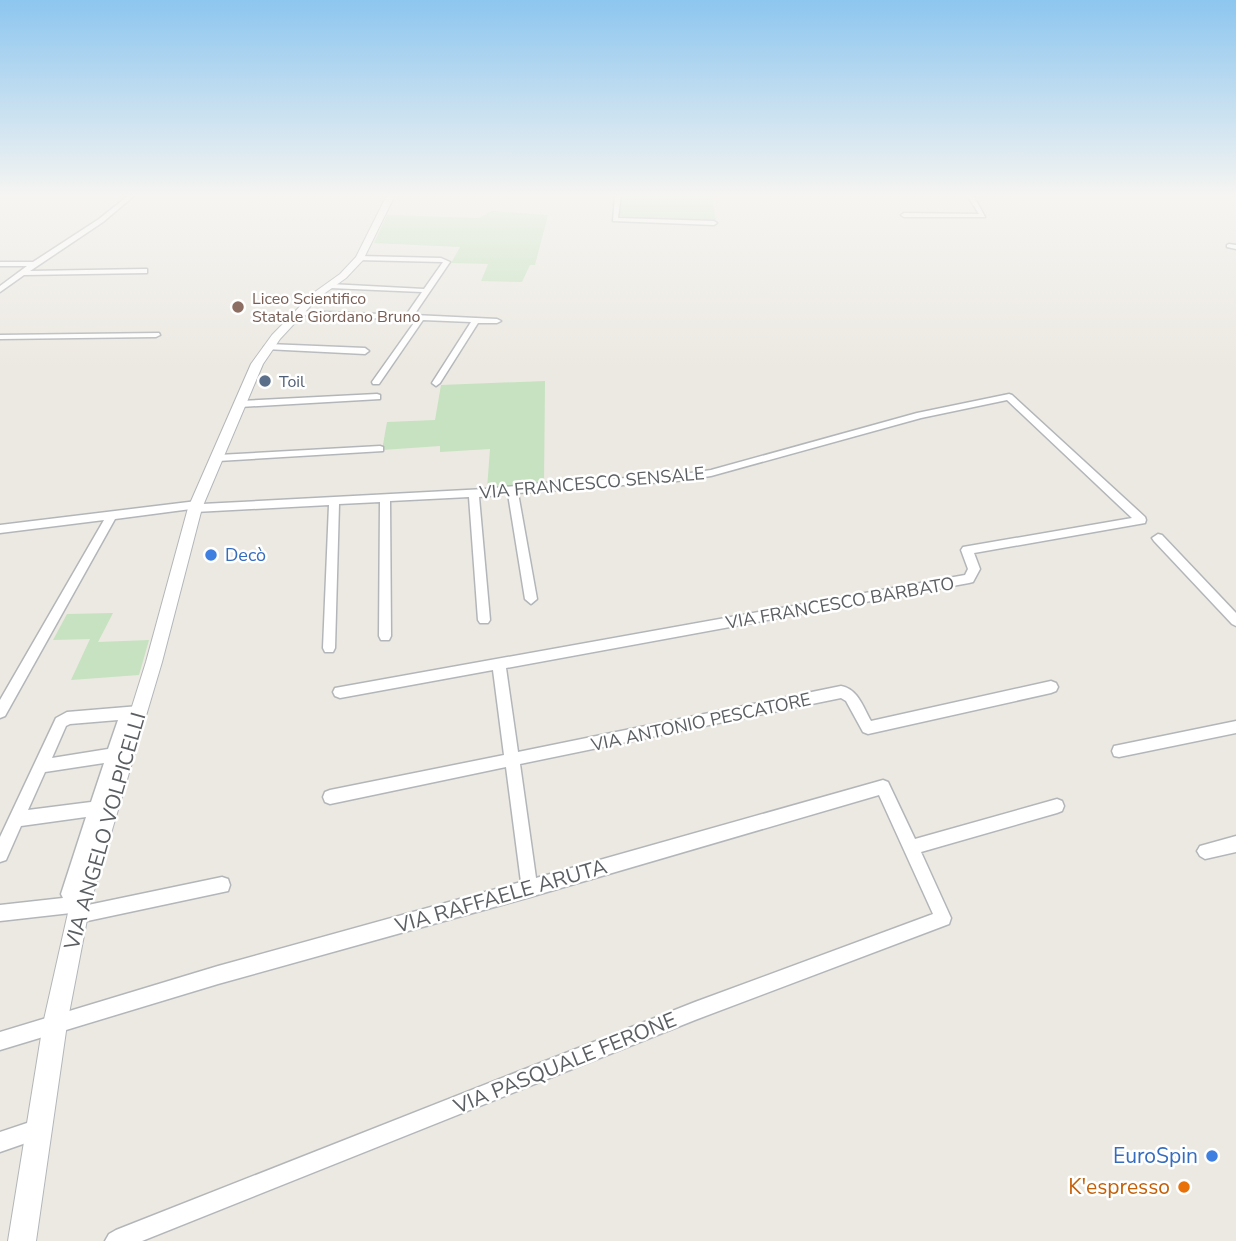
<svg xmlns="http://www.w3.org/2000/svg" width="1236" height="1241" font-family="'Nunito Sans',sans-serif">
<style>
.green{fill:#c6e2c0}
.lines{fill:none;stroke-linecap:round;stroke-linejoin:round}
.minor-casing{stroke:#b3b6b9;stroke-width:3}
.tertiary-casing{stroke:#b3b6b9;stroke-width:2}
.minor{fill:#fff;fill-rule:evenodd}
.tertiary{fill:#fff;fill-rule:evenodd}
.education-dot{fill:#8d6e63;stroke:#fff;stroke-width:2.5}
.service-dot{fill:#5c6f8a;stroke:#fff;stroke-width:2.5}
.shop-dot{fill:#3f7fe0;stroke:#fff;stroke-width:2.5}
.food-dot{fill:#e8710a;stroke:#fff;stroke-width:2.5}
.labels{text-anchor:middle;stroke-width:5;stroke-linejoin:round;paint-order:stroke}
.far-education-label{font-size:16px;fill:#785e54;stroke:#fff;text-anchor:start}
.far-service-label{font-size:16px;fill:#4e5e75;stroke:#fff;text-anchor:start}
.street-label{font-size:18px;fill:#5b5f62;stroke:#fff}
.shop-label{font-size:18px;fill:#366cbe;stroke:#fff;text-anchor:start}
.near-street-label{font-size:21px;fill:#5b5f62;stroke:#fff}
.near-shop-label{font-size:21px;fill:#366cbe;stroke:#fff;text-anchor:end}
.near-food-label{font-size:21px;fill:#c56008;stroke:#fff;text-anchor:end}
</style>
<rect width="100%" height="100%" fill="#ece9e2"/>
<g class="green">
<path d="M621,195H718L713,203L716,222L626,219L618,214Z"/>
<path d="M492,211L548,215L535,265H530L522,282L481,281L488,264L451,263L460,247L374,243L387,215L479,218Z"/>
<path d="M545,381L544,485L487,489L490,449L440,452V446L382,450L387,422L435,420L441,385Z"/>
<path d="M113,613L98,642L149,640L139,675L71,680L90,639L53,640L67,614Z"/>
</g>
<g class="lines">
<defs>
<g id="minor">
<path d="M129,195H135L103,222L30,271L144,269H147V273L24,275L0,292V286L27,266H0V262H33L99,219Z"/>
<path d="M615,195H621L618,218L714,221L717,223L714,225L613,221Z"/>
<path d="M967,195H973L985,217H904L901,215L904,213L979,214Z"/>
<path d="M1229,244L1236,245V249L1227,247V245Z"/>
<path d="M360,256L441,258L450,262L414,315L497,319L501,321L497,323H478L440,383L436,386L432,383L471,322L423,320L379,384H373L372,382L416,320L299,315L295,313L299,311L406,315L422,292L330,288L326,286L330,284L424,289L443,262L357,260L356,258Z"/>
<path d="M159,333L160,335L156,337L0,339V335Z"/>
<path d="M268,344L365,348L369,351L365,354L265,349L264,347Z"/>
<path d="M377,394L380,395V399L240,407L235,404L240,401Z"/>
<path d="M1009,394L1012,395L1145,517L1146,520L1145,523L974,553L980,569L973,582L969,583L506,668L518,752L841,686C858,689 863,707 871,721L1051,681L1056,683L1058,687L1056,691L1051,693L868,734L863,732L846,701L841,698L520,764L536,878L883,780L888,782L915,839L1057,799L1062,801L1064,806L1062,811L1057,813L921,852L951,918L949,924L695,1020L142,1241H105L109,1234L116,1230L695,1002L933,914L879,795L530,897L218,984L0,1050V1032L218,966L521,882L506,767L330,804L325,802L323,797L325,792L330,790L504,755L493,670L340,698L335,696L333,692L335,688L965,575L968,569L961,550L963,547L1132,518L1007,400L921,418L711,476L677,481L518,493L537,599L531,604L525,599L508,494L479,497L490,620L488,623H480L478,620L469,497L390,501L391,636L389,640H381L379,636L380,502L339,504L335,648L333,652H325L323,648L329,505L195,512L191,509L115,519L5,716L0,718V700L104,520L0,533V525L197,501L202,504L485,489L544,483L677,475L711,470L917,413Z"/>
<path d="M380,446L383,447V451L218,461L213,458L218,455Z"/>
<path d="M1158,534L1162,535L1236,613V626L1232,624L1154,541L1152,538Z"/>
<path d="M139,706L144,708L146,712L144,716L132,718L76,896L86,898L88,905L222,877L228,879L230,885L228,891L78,923L72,921L71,913L0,921V905L63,898L61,894L86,817L21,826L6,860L0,862V837L56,718L67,712ZM118,720L108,749L52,758L66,726L70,724ZM104,763L91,802L28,810L45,772Z"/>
<path d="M1236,721V733L1119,757L1114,756L1112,751L1114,746L1119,745Z"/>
<path d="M1236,836V852L1205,859L1200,856L1197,851L1200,846Z"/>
<path d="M39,1119L46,1122L49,1129L46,1136L0,1152V1132Z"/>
</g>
<path id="tertiary" d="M387,195H395L363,260L346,278L318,298L280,339L263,364L202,508L162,662L90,904L67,1024L36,1241H8L43,1024L70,904L146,662L188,508L251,364L272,335L312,294L340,274L356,257Z"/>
</defs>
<use href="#minor" class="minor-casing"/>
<use href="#tertiary" class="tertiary-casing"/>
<use href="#minor" class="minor"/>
<use href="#tertiary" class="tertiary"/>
</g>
<linearGradient id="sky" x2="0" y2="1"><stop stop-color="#8dc6ef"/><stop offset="0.53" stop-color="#f6f5f2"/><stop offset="1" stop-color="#f6f5f2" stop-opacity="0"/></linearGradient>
<rect width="1236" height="369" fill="url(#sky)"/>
<circle class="education-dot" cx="238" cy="307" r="7"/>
<circle class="service-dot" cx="265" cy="381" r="7"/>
<g class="shop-dot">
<circle cx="211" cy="555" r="7"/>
<circle cx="1212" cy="1156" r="7"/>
</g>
<circle class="food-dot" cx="1184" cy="1187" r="7"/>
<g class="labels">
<g class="far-education-label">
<text x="252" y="304">Liceo Scientifico<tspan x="252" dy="18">Statale Giordano Bruno</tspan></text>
</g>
<g class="far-service-label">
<text x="279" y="387">Toil</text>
</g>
<g class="street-label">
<text transform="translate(592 483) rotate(-5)" y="6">VIA FRANCESCO SENSALE</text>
<text transform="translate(840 603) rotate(-10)" y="6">VIA FRANCESCO BARBATO</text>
<text transform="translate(701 722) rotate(-12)" y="6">VIA ANTONIO PESCATORE</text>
</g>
<g class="shop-label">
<text x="225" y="561">Decò</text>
</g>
<g class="near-street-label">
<text transform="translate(105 831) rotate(-74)" y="7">VIA ANGELO VOLPICELLI</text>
<text transform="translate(501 896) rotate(-16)" y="7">VIA RAFFAELE ARUTA</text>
<text transform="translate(565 1063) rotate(-22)" y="7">VIA PASQUALE FERONE</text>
</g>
<g class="near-shop-label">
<text x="1198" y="1163">EuroSpin</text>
</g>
<g class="near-food-label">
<text x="1170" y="1194">K'espresso</text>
</g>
</g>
</svg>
